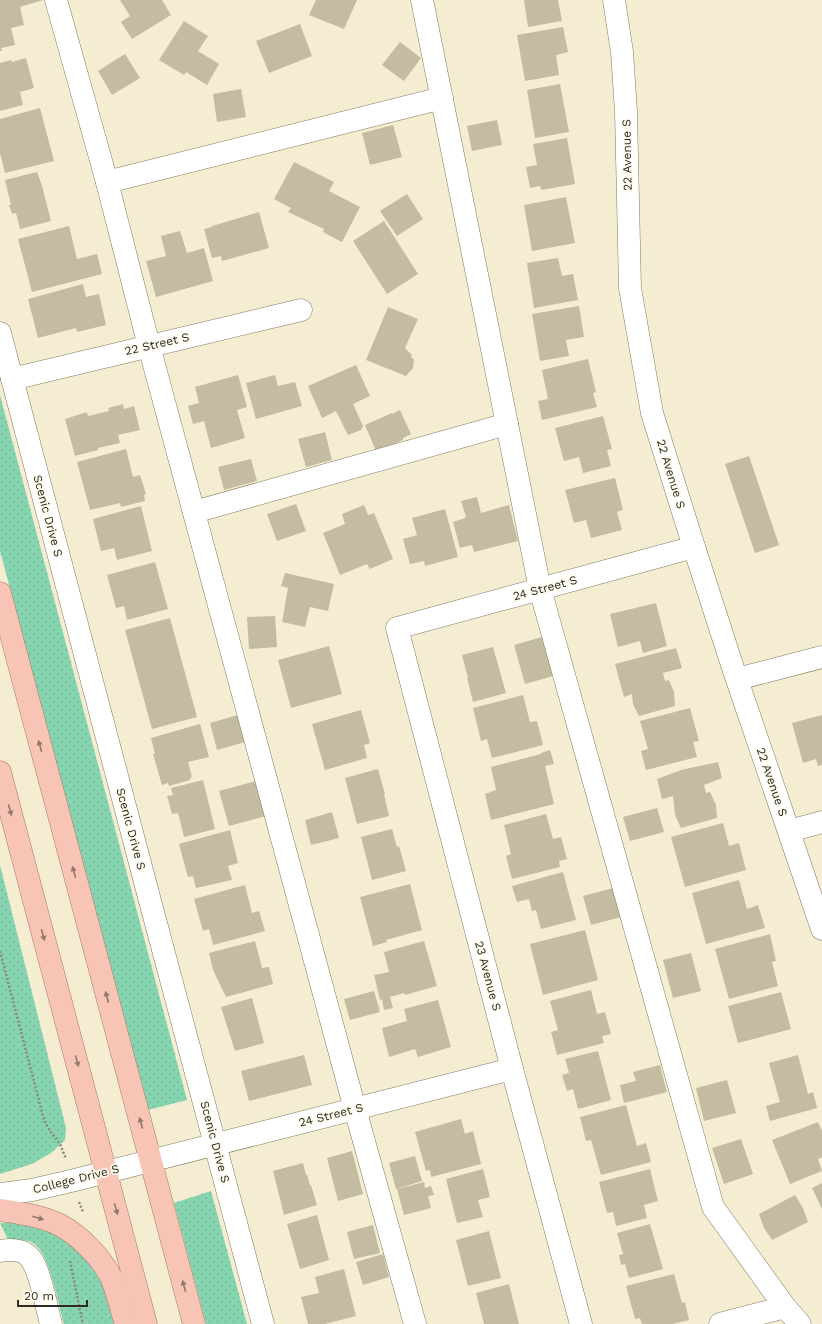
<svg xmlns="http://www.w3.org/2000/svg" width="822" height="1324" font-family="'Work Sans',sans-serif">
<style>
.grass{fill:url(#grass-dots)}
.building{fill:#c3bca0}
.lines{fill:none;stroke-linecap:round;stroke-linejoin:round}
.minor-casing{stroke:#817a60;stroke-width:23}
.major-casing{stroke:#ad7560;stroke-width:23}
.path{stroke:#8d8875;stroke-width:2.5;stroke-dasharray:2 2;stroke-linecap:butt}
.minor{stroke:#fff;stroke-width:22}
.major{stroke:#f7c4b5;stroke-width:22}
.oneway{fill:#92786a}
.labels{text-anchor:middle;stroke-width:3.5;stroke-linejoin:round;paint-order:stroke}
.street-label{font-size:12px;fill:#2e2b20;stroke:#fefbef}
</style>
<defs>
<pattern id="grass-dots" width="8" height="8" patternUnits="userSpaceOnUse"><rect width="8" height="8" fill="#87d5b0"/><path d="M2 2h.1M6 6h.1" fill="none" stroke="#75b797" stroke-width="1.8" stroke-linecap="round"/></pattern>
</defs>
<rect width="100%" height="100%" fill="#f5edd1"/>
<g class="grass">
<path d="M0,395L187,1100L148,1110L0,551Z"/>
<path d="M0,865L66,1128L65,1140L51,1153L32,1164L0,1174Z"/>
<path d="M211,1191L247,1324H206L174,1203Z"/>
<path d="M23,1222L68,1239L101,1273L119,1324H64C59,1307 49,1251 33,1243C26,1239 17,1241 9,1242L0,1223Z"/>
</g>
<g class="building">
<path d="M0,0H43L20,7L24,25L11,28L15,45L1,48L2,51H0Z"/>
<path d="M120,0H162L171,15L132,39L121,22L130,16Z"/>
<path d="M316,0H357L344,29L309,15Z"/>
<path d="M524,0H558L562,21L528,27Z"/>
<path d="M184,21L208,36L198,51L219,64L207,85L186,72L184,75L159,60Z"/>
<path d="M300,24L312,56L269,73L256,41Z"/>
<path d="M563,27L568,52L556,55L559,75L525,81L517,35Z"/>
<path d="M400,42L421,58L404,81L382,65Z"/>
<path d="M125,54L140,78L112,95L98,71Z"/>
<path d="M26,58L34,88L20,92L23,105L0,111V63L11,60L12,62Z"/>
<path d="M560,84L569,132L535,138L527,90Z"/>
<path d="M241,89L246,117L217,122L213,94Z"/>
<path d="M40,108L54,161L5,173L0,153V119Z"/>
<path d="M497,120L502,145L472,151L467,126Z"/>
<path d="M393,125L402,157L370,165L362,133Z"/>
<path d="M567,138L575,184L541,190L540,186L530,188L526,167L537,165L533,144Z"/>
<path d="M294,162L334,182L329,191L360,207L342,242L323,232L324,229L288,212L291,208L274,199Z"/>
<path d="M37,172L42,186L51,221L20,229L16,213L12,214L9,205H11L5,180Z"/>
<path d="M407,194L423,219L397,236L380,211Z"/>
<path d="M566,197L575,243L532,251L524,205Z"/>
<path d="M259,212L269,248L222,261L221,256L212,258L204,229L212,227V226Z"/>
<path d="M384,221L418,274L387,294L353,241Z"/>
<path d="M69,226L77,259L97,254L102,274L32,292L18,239Z"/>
<path d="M180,231L187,253L204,248L213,281L156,297L146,261L166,256L161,236Z"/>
<path d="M558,258L562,276L573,274L578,300L534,308L527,263Z"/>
<path d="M83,284L86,297L99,294L106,325L77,332L76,328L38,338L28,299Z"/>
<path d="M579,306L584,337L566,340L569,356L540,361L532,314Z"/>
<path d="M388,307L418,319L405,348L412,355L411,358L414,359L413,368L406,376L366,360Z"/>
<path d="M588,359L596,392L593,393L597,407L542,420L538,401L548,399L542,370Z"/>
<path d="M356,365L370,396L353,404L363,426L361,430L348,435L336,411L322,418L308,386Z"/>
<path d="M238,375L247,407L237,410L245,438L211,448L204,421L193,424L188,406L199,403L195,387Z"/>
<path d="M275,375L278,386L295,382L302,406L256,419L246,383Z"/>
<path d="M123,404L124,409L134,406L140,430L118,435L120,443L98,448V450L75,456L65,419L87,412L88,416L109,411L108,408Z"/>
<path d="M400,410L411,434L403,438V440L376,451L365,425L392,413V414Z"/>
<path d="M603,416L612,449L607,450L611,466L583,473L579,457L564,461L555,428Z"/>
<path d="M325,432L332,460L306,467L298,439Z"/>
<path d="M126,449L133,477L140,475L146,494L144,495L145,501L121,507L120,503L90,510L77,462Z"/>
<path d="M749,456L779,545L755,553L725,464Z"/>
<path d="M251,459L257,481L224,490L218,467Z"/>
<path d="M615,478L623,510L617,512L622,530L591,538L586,520L574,523L565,490Z"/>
<path d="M477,497L481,513L509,505L518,541L474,552L472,545L460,548L453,522L465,518L466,517L461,501Z"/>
<path d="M296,504L306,531L277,541L267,514Z"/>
<path d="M364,505L368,515L374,513L393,559L370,569L367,564L340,575L323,533L345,524L342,514Z"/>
<path d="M141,506L152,551L117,560L114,548L101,551L93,519Z"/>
<path d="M445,509L458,557L425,566L424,561L410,564L403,539L417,535L412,518Z"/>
<path d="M155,562L168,609L127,620L124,606L116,608L107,575Z"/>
<path d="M285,573L334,584L328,611L310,607L305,627L282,622L288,588L281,586Z"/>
<path d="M656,603L667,646L643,653L640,641L618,647L610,614Z"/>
<path d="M275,616L277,647L249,649L247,617Z"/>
<path d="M170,618L197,717L152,729L125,630Z"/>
<path d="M542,637L553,676L525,684L514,645Z"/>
<path d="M329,646L342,694L291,708L278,660Z"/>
<path d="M493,647L506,693L473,702L467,678H468L462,655Z"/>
<path d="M676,648L682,668L663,673L665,681L669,680L674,692L675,706L639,716L633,704L632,694L624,697L615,664Z"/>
<path d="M523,695L530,722L537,721L543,745L492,758L487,739L481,741L473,708Z"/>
<path d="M690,708L699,741L693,742L697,757L646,770L641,751L648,749L640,721Z"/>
<path d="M361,710L370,743L364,745L367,758L325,770L312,724Z"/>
<path d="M238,715L245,742L217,750L210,723Z"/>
<path d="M822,715V765L818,766L816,759L803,763L792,723Z"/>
<path d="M200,724L209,757L188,762L192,777L190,778V780L169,786L168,783L162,785L153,754H155L151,738Z"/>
<path d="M550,750L554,764L545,766L554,804L491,820L485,794L496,790L491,767L541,754V753Z"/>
<path d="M718,762L722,778L704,785L706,793L710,792L716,805L717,818L681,828L675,815L673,796L662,799L657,779L681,770Z"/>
<path d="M378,769L385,794H384L389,816L357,824L345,778Z"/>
<path d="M203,780L215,829L184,837L178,813L172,814L167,796L173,795L171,788Z"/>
<path d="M256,781L266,816L229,826L219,791Z"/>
<path d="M657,808L664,832L630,841L623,817Z"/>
<path d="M332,812L339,838L311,845L305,820Z"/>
<path d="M546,814L553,839L561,837L567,859L559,861L560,867L512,879L506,856L511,854L504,825Z"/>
<path d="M723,823L729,846L739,843L746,870L685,887L671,837Z"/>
<path d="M392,829L397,847L399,846L406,871L372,880L361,837Z"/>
<path d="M230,830L238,863L228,866L232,880L196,888L193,876L188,877L179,844Z"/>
<path d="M563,872L576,920L541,929L536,910L532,911L529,899L517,902L512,886Z"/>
<path d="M739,880L747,909L758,905L765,928L706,944L692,893Z"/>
<path d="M410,884L422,930L386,940L387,942L373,946L360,897Z"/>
<path d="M245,885L252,913L259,911L265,931L213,945L209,929L203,931L194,899Z"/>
<path d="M613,888L621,917L591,925L583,896Z"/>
<path d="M585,930L598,980L543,995L530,944Z"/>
<path d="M770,934L776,961L772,962L778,986L729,999L715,949Z"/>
<path d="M255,941L262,968L269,967L273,984L226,997L213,970L209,953Z"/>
<path d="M424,941L437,986L405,995L404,993L390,997L393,1008L384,1010L382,999L380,1000L374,975L389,972L384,952Z"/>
<path d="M691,953L701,991L673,998L663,960Z"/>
<path d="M591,990L597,1014L605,1012L611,1034L602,1036L604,1043L557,1055L551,1032L558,1030L550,1001Z"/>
<path d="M374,991L380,1012L350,1020L344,999Z"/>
<path d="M781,992L791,1029L738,1043L728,1006Z"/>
<path d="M252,998L264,1043L235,1051L221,1007Z"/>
<path d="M438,1000L451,1047L418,1057L415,1049L389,1057L382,1028L407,1021L404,1009Z"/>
<path d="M598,1051L611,1100L578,1109L573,1089L567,1091L562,1075L569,1073L565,1059Z"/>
<path d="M304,1055L312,1085L249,1101L241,1071Z"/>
<path d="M798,1055L808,1094L813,1092L817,1108L770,1121L766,1106L780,1102L769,1063Z"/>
<path d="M660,1065L667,1092L624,1103L620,1085L636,1081L633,1072Z"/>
<path d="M727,1080L736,1113L704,1121L696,1088Z"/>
<path d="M626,1105L637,1146L646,1143L651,1162L601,1175L591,1140L586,1141L580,1117Z"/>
<path d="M461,1119L465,1134L473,1131L481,1164L431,1177L430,1170L426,1171L415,1132Z"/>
<path d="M818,1122L822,1131V1157L818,1159L822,1171L790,1184L772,1140Z"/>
<path d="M741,1139L753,1174L724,1184L712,1148Z"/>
<path d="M352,1151L363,1194L338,1201L327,1158Z"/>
<path d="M415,1156L422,1181L396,1189L389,1163Z"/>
<path d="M303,1163L306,1175H307L310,1185H311L317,1205L284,1215L273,1171Z"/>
<path d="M483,1169L490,1197L478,1200L483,1217L457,1223L446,1179Z"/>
<path d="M650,1169L658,1201L644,1205L647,1218L616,1226L613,1212L607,1213L599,1182Z"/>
<path d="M424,1182L425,1188L431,1186L434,1195L428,1196L431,1208L404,1215L397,1189Z"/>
<path d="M822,1183V1209L812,1188Z"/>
<path d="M795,1195L803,1208L808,1222L772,1240L764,1228L759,1214Z"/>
<path d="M317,1215L329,1260L300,1269L287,1224Z"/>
<path d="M650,1224L663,1269L629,1278L625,1264L621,1265L619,1255L623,1254L617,1233Z"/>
<path d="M373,1225L380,1253L354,1259L347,1232Z"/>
<path d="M489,1231L501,1278L468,1286L456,1240Z"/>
<path d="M383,1254L389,1277L363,1285L356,1262Z"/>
<path d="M344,1269L356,1316L325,1324H308L301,1297L319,1293L315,1277Z"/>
<path d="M674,1274L682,1303L685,1302L689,1320L673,1324H642L640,1318L635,1319L626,1286Z"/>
<path d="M509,1284L519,1324H484L476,1293Z"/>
</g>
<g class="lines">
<defs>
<g id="minor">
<path d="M56,0L107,182L149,346L355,1109L415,1324"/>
<path d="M422,0L540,589L713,1207L785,1307L800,1324"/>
<path d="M614,0L622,52L626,112L630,288L652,413L694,547L733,668L822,929"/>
<path d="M107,182L442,98"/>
<path d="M0,333L149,897L263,1324"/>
<path d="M12,379L301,310"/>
<path d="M194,512L507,424"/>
<path d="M737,679L822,657"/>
<path d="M789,831L822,822"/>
<path d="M0,1194L32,1190L75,1180L512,1069"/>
<path d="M0,1251C10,1249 25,1249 31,1259C41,1273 46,1306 51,1324"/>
<path d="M581,1324L512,1069L397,628L694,547"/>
<path d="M720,1324L785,1307"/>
</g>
<g id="major">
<path d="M0,593L194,1324"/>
<path d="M0,772L146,1324"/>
<path d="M0,1210C19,1213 43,1216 60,1225C80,1236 100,1256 111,1277C117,1291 121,1309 126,1324"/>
</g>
</defs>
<use href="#minor" class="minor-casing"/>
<use href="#major" class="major-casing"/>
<g class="path">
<path d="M0,951L44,1120L50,1131L60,1144L66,1159"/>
<path d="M79,1202L83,1212"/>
<path d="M70,1261L83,1324"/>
</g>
<use href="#minor" class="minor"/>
<use href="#major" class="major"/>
</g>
<defs><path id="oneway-solid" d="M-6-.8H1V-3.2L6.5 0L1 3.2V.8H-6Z"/></defs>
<g class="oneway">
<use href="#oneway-solid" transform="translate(40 746) rotate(-105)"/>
<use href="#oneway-solid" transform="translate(10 810) rotate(75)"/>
<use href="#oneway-solid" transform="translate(74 872) rotate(-105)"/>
<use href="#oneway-solid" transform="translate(43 935) rotate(75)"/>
<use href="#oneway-solid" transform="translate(107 997) rotate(-105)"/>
<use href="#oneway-solid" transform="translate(77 1061) rotate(75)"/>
<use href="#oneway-solid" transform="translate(141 1123) rotate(-105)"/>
<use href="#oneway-solid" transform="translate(116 1209) rotate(75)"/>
<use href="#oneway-solid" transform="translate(38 1218) rotate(16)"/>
<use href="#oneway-solid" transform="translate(184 1286) rotate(-105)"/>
</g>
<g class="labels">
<g class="street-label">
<text transform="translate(627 155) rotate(-91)" y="4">22 Avenue S</text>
<text transform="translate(157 344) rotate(-13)" y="4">22 Street S</text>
<text transform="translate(671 474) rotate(73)" y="4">22 Avenue S</text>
<text transform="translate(48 516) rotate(75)" y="4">Scenic Drive S</text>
<text transform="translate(545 588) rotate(-15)" y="4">24 Street S</text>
<text transform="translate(772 782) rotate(71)" y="4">22 Avenue S</text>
<text transform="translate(131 829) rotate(75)" y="4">Scenic Drive S</text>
<text transform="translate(488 976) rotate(75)" y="4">23 Avenue S</text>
<text transform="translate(331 1115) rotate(-14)" y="4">24 Street S</text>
<text transform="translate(215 1142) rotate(75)" y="4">Scenic Drive S</text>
<text transform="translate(76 1179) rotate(-14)" y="4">College Drive S</text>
</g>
</g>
<path d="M18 1300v6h69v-6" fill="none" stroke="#2e2b20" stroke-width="2"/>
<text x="24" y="1300" font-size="12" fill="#2e2b20" stroke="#fefbef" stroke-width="3" paint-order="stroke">20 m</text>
</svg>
